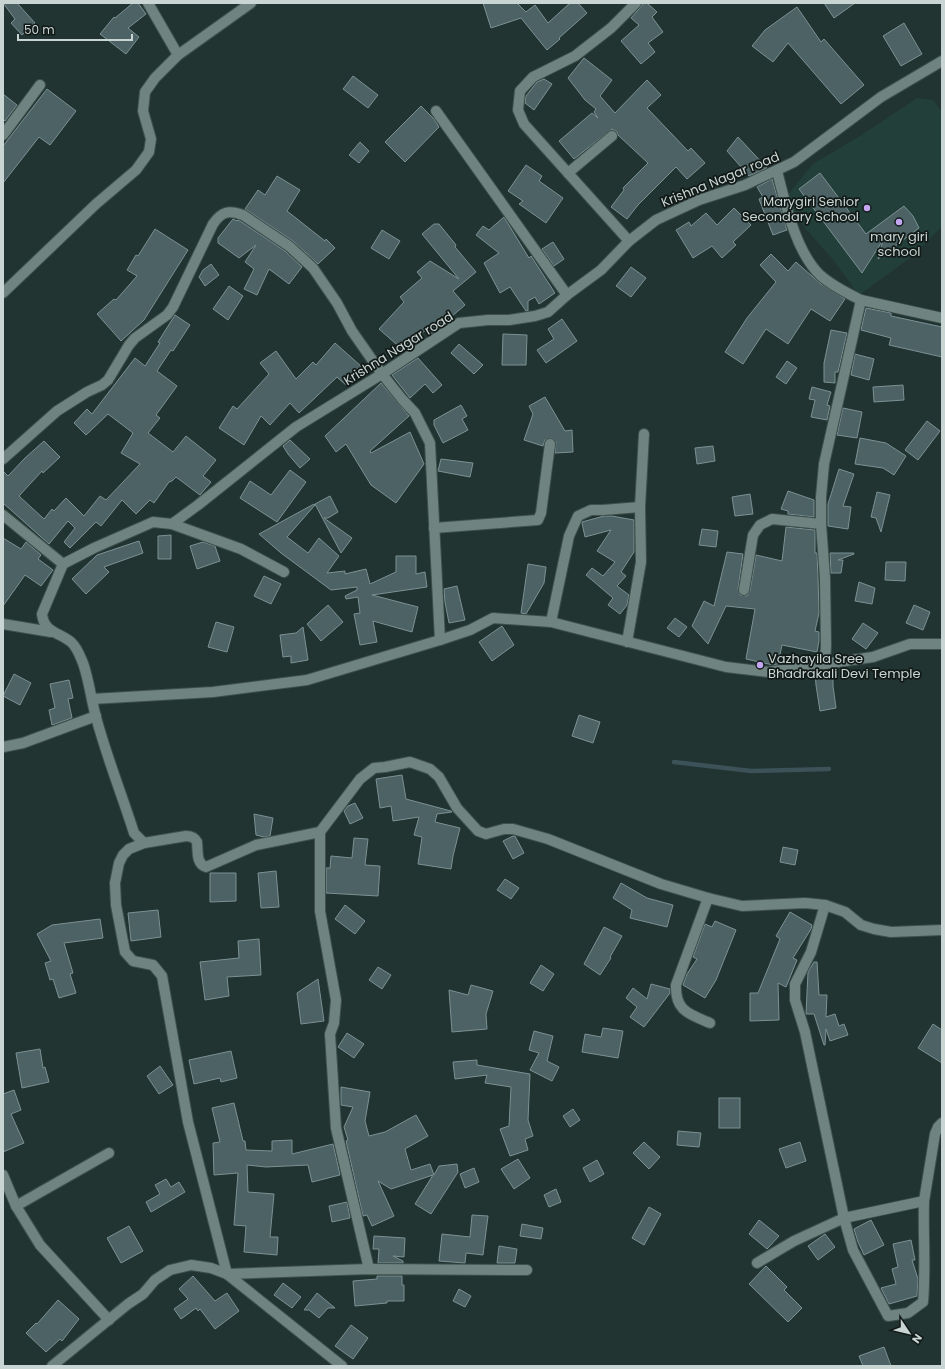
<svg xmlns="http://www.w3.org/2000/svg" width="945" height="1369" font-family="Poppins,sans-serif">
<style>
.built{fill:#233f3a}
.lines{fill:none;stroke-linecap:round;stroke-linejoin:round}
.stream{stroke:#3c5158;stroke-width:4.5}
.building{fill:#4d6265;stroke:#7b9194}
.minor-casing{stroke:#3f504d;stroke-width:12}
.tertiary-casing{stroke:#3f504d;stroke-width:12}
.minor{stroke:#6f8480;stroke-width:10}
.tertiary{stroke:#6f8480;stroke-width:10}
.poi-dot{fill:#c4a7f1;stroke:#121a18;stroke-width:1.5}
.labels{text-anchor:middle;stroke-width:3.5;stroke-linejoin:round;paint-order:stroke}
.street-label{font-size:13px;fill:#c9d5d2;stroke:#121a18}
.poi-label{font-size:13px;fill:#c9d5d2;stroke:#121a18;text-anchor:end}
</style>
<rect width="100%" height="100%" fill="#213431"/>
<path class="built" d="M917,98L933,100L942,111V227L910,258L859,295L831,257L798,220L787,196L813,164L860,136Z"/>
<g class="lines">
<path class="stream" d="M674,762L751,771L829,769"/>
</g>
<g class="building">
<path d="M3,3H17L35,23L22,35L11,23L15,19Z"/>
<path d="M133,3H138L146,14L128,28L139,37L126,54L100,34L114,17L115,18Z"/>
<path d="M483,3H517L526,12L535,5L548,23L570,3H578L587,13L559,38L560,39L547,50L521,18L491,28Z"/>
<path d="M644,3H647L657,12L652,17L663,32L648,43L655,52L641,64L621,41L639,25L631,18Z"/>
<path d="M824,3H855L834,18Z"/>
<path d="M797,7L821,42L824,39L864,85L841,104L788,43L773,62L752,46L765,30Z"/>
<path d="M904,23L922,54L901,66L883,36Z"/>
<path d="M584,58L612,80L600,96L615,113L647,80L661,95L647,108L688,151L691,148L705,163L687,179L676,167L638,205L627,219L611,207L624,190L623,188L648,163L618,135L617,132L612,129L574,159L559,141L592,113L598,118L594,112L596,109L585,100L568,78Z"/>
<path d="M353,76L378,95L368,108L343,89Z"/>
<path d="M544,79L552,84L534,110L525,103L526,96L537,82Z"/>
<path d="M47,89L76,111L50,145L39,137L3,183V146Z"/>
<path d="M3,94L17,105L5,121L3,119Z"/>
<path d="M421,106L434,119L439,127L405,162L385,142Z"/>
<path d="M738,137L767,168L749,176L727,151Z"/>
<path d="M360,142L369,151L359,163L349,155Z"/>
<path d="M526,165L542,176L539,181L563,198L546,223L519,204L523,201L508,191Z"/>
<path d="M820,173L866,234L904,206L913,216L919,228L878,259L883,240L862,273L799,189Z"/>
<path d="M277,176L300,190L287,211L325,241L326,239L335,248L318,264L293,241L245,209L258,190L265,195Z"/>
<path d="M772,179L787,230L773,235L759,199L763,197L757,187Z"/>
<path d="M734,208L751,225L733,242L736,245L722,258L712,246L693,258L676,230L689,222L691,226L706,213L717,225Z"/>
<path d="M504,217L529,258L531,256L555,293L539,304L535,297L528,301V311H526L510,287L500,293L484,263L499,253L476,235L483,226L489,230Z"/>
<path d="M233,219L237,221V220L240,221L285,251L302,267L289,284L269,269L257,295L244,289L254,269L245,262L256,245L239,258L218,243V238Z"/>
<path d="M434,224H439L456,245L455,247L476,272L453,291L465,305L431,334L427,329L403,350L379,329L404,302L400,297L422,278L417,272L430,261L459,279L422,234Z"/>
<path d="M155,229L188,250L144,320L121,341L97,314L114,299L116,300L137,276L127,270L136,255L138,256Z"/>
<path d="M382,230L400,241L389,259L371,248Z"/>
<path d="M553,242L564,259L554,266L542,249Z"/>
<path d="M771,254L788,271L796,262L821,284L845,299L830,321L811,309L788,344L766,329L743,364L725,352L747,318L776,282L760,265Z"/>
<path d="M211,264L219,275L205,286L199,277L203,270Z"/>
<path d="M631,267L646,278L631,297L616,286Z"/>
<path d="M229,286L243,296L228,320L213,309Z"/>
<path d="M866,308L891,313V316L942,327V357L889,345L891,338L861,330Z"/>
<path d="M175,315L190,325L173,351L171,350L157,371L177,386L156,415L160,418L148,433L173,452L186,436L216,460L203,476L211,482L200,495L176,477L172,481L169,482L154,503L150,500L136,514L122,500L101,526L96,522L70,548L64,542L75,528L68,521L49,544L3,503V471L8,476L25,458L44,441L60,457L43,473L42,471L19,496L44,519L52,509L54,511L66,498L84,516L100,496L106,500L140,464L121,453L133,433L108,414L86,435L74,423L87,409L92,414L135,358L145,366L160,343L158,342Z"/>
<path d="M562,319L577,341L546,363L537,350L554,339L548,329Z"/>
<path d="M831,330L847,333L838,372H835V383L824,382V363Z"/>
<path d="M503,334L527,335L526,365H502Z"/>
<path d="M335,343L362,367L346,385L337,377L299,413L290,403L270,425L261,416L244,445L219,428L233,406L237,409L269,374L260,363L276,351L296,379L313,362L316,365Z"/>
<path d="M459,344L483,365L474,374L451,353Z"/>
<path d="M855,354L874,359L869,380L851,375Z"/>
<path d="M418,358L442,385L433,393L425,384L410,398L392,375Z"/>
<path d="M787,361L797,368L786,384L776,377Z"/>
<path d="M381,383L409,416L370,451L371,453L410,432L424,464L396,503L371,485L346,444L336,452L325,436Z"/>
<path d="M903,385L904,400L874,402L873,387Z"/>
<path d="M812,387L831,392L827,405L830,406L827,420L811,417L815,400L809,399Z"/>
<path d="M545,397L565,431L572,430L573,452L555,453L556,442L551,438L545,440L543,446L524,440L533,414L529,406Z"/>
<path d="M461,405L467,416L462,419L468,430L443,443L434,425V420Z"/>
<path d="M843,408L862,412L857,438L837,435Z"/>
<path d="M927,421L940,431L918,460L905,450Z"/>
<path d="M860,438L886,443L906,456L894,475L883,468L855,464Z"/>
<path d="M290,440L310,459L300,468L288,454L283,446Z"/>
<path d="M713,446L715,461L697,464L695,448Z"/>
<path d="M441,459L473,463L470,477L438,471Z"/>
<path d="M839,469L854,474L843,506L851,507L848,529L828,526V504Z"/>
<path d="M290,470L306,482L277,522L240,498L250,481L271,495Z"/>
<path d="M788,491L814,500V517L788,514V511L781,509Z"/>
<path d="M877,492L890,495L881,532L876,518L871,517Z"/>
<path d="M750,494L753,514L735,516L732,497Z"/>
<path d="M330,496L338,512L328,518H324L352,538L341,553L315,504Z"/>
<path d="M314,504L315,505L287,537L308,553L319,538L339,556L327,573L345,571V574L366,569L370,584L396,572V556H416V574L425,572L427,587L372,595L418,607L412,632L373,621L377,642L360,645L354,614L360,613L358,597L346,599L345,596L357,590V587L331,590L281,553L259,534Z"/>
<path d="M604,516H612L634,520V552L621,572L626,576L617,586L629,595L627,605L620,614L608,605L613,598L586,575L592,568L603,576L615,562L597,551L611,530L585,537L582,523V522Z"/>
<path d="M786,527L815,530V553H817L818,578L819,613L815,631L819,632V641L817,652L782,645L778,664L773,665L746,659L755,609L726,606L708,644L692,626L704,601L714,606L727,552L743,554L738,589L740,595L747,596L750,591L756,555L782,561Z"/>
<path d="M702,529L718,531L716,547L699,545Z"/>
<path d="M171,535V559H158V536Z"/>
<path d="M3,538L21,549L26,542L41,555L38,559L53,570L41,586L25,575L3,606Z"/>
<path d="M139,541L143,553L104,567L109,572L86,594L72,579L97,555Z"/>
<path d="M203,542L215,546L220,561L197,569L190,546Z"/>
<path d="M830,553H854V554L838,560H843L841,573H831Z"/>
<path d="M886,562H906L905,581L885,580Z"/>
<path d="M528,564L546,567L544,583L526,614L521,613Z"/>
<path d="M264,576L281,584L271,604L254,596Z"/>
<path d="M859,582L875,588L872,604L855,601Z"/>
<path d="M457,586L465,620L449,623L445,602L444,589Z"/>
<path d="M328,605L343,622L321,641L307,624Z"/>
<path d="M914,605L930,612L923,630L906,623Z"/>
<path d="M675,618L687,627L679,637L667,628Z"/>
<path d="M216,622L234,627L227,652L208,647Z"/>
<path d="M863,623L878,633L866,649L852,639Z"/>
<path d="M502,626L514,645L492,661L479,642Z"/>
<path d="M303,627L308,660L291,663V656L283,657L280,635L296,633Z"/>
<path d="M822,671H833V686L836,708L820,711L816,685L815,672Z"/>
<path d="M14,674L31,683L20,705L3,696Z"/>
<path d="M69,680L73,698L68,699L72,718L52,725L49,710L55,708L50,684Z"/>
<path d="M579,715L600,722L593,743L572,736Z"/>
<path d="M402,775L406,799L451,811L452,812L437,814L435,822L460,828L453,856L451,869L418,864L422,837L414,835L419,817L393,821L391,806L380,808L376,779Z"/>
<path d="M355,803L363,818L350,824L344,811L348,806Z"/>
<path d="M254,814L273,818L270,836L264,837L256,835Z"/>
<path d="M513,836H515L524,853L513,859L503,841Z"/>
<path d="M354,838L368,839L365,865L380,866L378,896L326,893V868H330L331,856L352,858Z"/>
<path d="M783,847L798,850L795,865L780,862Z"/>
<path d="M276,871L279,907L261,908L258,873Z"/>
<path d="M210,873H236V901L210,902Z"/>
<path d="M505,879L519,888L511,899L497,890Z"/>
<path d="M621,883L647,898L673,905L667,927L630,918L632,910L613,898Z"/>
<path d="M345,905L365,921L355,934L335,919Z"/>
<path d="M158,910L161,937L131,941L128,913Z"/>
<path d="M790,912L812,925L811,929L793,958L797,960L786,987L778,983L779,1020L750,1021V993H758L780,939L776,936Z"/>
<path d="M100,919L103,938L64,943L73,973L70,974L76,993L59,998L53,979L50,980L45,963L51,961L37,934L52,925Z"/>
<path d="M715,921L736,930L716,980L705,998L683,985L687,974L697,959L693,957L705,924L712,927Z"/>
<path d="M604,927L622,936L610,957L611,958L600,975L584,964Z"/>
<path d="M259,939L261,975L227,977L229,996L205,1000L200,962L239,958L238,941Z"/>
<path d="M814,962H817L819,995H827L826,1017L835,1014L839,1026L844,1024L848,1035L830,1041L826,1029L825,1045H824L814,1014H806L808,972Z"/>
<path d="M541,965L554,974L543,991L530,983Z"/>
<path d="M378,967L391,975L382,989L369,980Z"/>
<path d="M318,979L324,1021L301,1024L297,993Z"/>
<path d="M651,984L670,989V993L644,1027L630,1017L637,1007L626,998L633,988L647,999Z"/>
<path d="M471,985L493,991L486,1014L487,1029L452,1032L449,990L468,995Z"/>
<path d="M933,1024L942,1030V1063L918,1048Z"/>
<path d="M603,1028L623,1031L618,1058L582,1052L585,1034L601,1037Z"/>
<path d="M534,1031L553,1036L547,1061L559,1067L552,1081L530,1070L539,1053L529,1050Z"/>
<path d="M347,1033L364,1044L354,1058L338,1047Z"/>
<path d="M40,1049L43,1068L45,1067L49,1082L22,1088L16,1053Z"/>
<path d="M231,1051L237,1078L221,1082L220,1078L194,1084L189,1060Z"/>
<path d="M477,1060V1065L530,1074L528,1120L533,1136L525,1139L528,1150L510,1156L500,1129L509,1126L511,1087L485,1083L487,1075L455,1079L453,1062Z"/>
<path d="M160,1066L173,1085L159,1094L147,1076Z"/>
<path d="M341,1087L370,1092L365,1121L369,1136L385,1132L416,1115L428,1136L405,1149L411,1170L430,1164L434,1175L439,1166L457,1164L458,1172L431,1214L415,1204L433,1175L391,1189L378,1181L394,1216L372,1226L367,1215L363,1216L346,1141L348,1140L344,1127L353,1107L341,1105Z"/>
<path d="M14,1090L21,1110L11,1114L24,1143L3,1152V1094Z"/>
<rect x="719" y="1098" width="21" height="30"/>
<path d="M234,1103L243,1141H245L246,1150L272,1151V1141L292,1140V1154L333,1144L340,1175L312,1182L308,1165L266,1167L247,1165L248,1192L274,1194L270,1237H278L277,1255L244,1252L246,1226L234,1225L238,1173L214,1175L213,1143L220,1142L212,1108Z"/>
<path d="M573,1109L580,1120L570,1127L563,1116Z"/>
<path d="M678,1131L701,1133L699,1147L677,1145Z"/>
<path d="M644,1142L660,1157L649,1169L633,1153Z"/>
<path d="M800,1142L806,1161L786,1168L779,1149Z"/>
<path d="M518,1159L530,1178L514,1189L501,1169Z"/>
<path d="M597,1160L604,1174L590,1182L583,1168Z"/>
<path d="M474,1168L479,1182L465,1188L460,1174Z"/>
<path d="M166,1179L171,1187L179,1182L185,1192L151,1212L146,1202L160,1194L155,1185Z"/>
<path d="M556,1189L561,1202L549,1207L544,1195Z"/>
<path d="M347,1202L350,1218L332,1222L329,1206Z"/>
<path d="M649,1207L661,1214L644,1245L632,1238Z"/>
<path d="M472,1215L488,1216L483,1255L466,1253L465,1263L439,1261L442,1234L470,1237Z"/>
<path d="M759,1220L779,1236L767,1249L749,1234Z"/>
<path d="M871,1220L884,1245L864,1255L858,1242L854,1229Z"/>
<path d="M522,1224L543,1228L541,1239L520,1236Z"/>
<path d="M129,1226L143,1251L121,1263L107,1238Z"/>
<path d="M825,1234L835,1247L818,1260L808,1246Z"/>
<path d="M374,1236L405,1238L404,1257L393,1256L403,1261V1263H378L379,1249H373Z"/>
<path d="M911,1240L915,1260H912L918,1279L917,1296L889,1304L881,1288L896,1284L892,1269L898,1267L893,1244Z"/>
<path d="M499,1246L517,1249L515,1263H497Z"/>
<path d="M766,1266L787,1287L784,1290L802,1308L788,1322L749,1284Z"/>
<path d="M193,1276L215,1301L227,1293L239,1311L215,1329L200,1309L198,1311L196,1308L181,1319L174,1309L188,1299L179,1289Z"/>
<path d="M377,1276H402V1285H404V1301H387V1303L355,1306L353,1281L377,1279Z"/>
<path d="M283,1283L301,1297L292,1308L274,1295Z"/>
<path d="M459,1289L471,1296L465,1307L453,1301Z"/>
<path d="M317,1293L335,1308H328L319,1318L309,1310H304Z"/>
<path d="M58,1300L79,1319L62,1341L60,1339L46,1352L26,1333L36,1323L37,1324Z"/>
<path d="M351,1325L368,1338L353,1359L335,1346Z"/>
<path d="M884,1347L891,1366H863L859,1356Z"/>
</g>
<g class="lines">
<defs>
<g id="minor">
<path d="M148,3L178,55"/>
<path d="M436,111L567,295"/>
<path d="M3,135L40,85"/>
<path d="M777,171C785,203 796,252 820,275C832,286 847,293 861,300"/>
<path d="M568,173L612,136"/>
<path d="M629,241L524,124L518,110L520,91L533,77L575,56L611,28L636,3"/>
<path d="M3,293L96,204L136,170L149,152L151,139L143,111L145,92L155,78L178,55L251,3"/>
<path d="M3,459L57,411L87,392L102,385L108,380L129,345L135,338L167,315L173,307L213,224C222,211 229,210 243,215L289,246L313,268L337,303L352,331L382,374L402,399L415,413L430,443L440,640"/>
<path d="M3,515L63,564L94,548L153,522L172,524L198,505L296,427L382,374L459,323L488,320H509L535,316L548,312L567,295L601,270L629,241L656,220L699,200L745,185L794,162L881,97L942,61"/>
<path d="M172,524L241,549L284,572"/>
<path d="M434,528L538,520L541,513L550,444"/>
<path d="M63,564L42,614C44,633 59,632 71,642C77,647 80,656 83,663C89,680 91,699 96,717C106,755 122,795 134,833L144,843L186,836C192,836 195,838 197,842C198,851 196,864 206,867L256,845L320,832V911L336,1000L334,1023L330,1034L336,1128L369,1269"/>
<path d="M744,590L753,535L760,525L772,519L821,524"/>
<path d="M551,622L569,536L578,516L591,510H603L640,507"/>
<path d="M3,624L51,632"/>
<path d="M627,642L641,562L640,507L644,434"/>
<path d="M825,664L826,645L825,578L821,524V497L824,464L861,300L942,318"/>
<path d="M92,699L213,692L307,680L440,640L470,630L493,618L551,622L726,667L768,672L873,657L910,644H942"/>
<path d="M3,747L23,743L96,716"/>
<path d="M320,832L360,779L374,768L385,767L410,762L430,769L439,777L457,808L478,831L486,834L504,829H513L548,839L661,884L708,898L742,906L805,903L825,905L845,912L861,925L874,929L891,932L942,930"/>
<path d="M144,843L129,849L123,855L119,863L115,883L116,905L125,952L133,961L153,965L162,976L188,1122L227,1274L369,1269L527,1270"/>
<path d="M708,898L676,985C675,1011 689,1014 710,1023"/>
<path d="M825,905L811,952L795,984V1000L805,1032L844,1218L853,1250L888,1316L908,1313L923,1302C926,1268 923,1235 924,1201"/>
<path d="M3,1175L16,1206L40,1245L109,1320"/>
<path d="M16,1206L109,1153"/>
<path d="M757,1263L794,1241L844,1218L924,1201L935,1134L938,1127L942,1123"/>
</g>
<path id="tertiary" d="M52,1366L128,1304L143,1294L155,1280L170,1270L191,1265L211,1268L227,1274L342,1366"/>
</defs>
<use href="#minor" class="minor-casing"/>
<use href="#tertiary" class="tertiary-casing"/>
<use href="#minor" class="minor"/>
<use href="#tertiary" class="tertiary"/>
</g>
<g class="poi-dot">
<circle cx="867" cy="208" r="4"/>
<circle cx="899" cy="222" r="4"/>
<circle cx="760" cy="665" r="4"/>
</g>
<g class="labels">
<g class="street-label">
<text transform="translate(720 179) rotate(-22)" y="5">Krishna Nagar road</text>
<text transform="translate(398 348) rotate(-32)" y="5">Krishna Nagar road</text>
</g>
<g class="poi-label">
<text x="859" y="206">Marygiri Senior<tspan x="859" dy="15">Secondary School</tspan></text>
<text x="899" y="241" text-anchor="middle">mary giri<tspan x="899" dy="15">school</tspan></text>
<text x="768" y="663" text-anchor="start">Vazhayila Sree<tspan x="768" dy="15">Bhadrakali Devi Temple</tspan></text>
</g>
</g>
<rect width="945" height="1369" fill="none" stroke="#c9d5d2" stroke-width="8"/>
<g transform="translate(909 1333) rotate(125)" stroke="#121a18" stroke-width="3" paint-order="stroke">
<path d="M0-3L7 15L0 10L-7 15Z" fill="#c9d5d2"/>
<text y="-6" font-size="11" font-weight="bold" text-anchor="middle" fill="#c9d5d2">N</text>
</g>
<path d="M18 34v6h114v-6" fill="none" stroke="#c9d5d2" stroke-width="2"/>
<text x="24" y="34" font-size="12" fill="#c9d5d2" stroke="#121a18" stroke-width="3" paint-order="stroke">50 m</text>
</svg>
